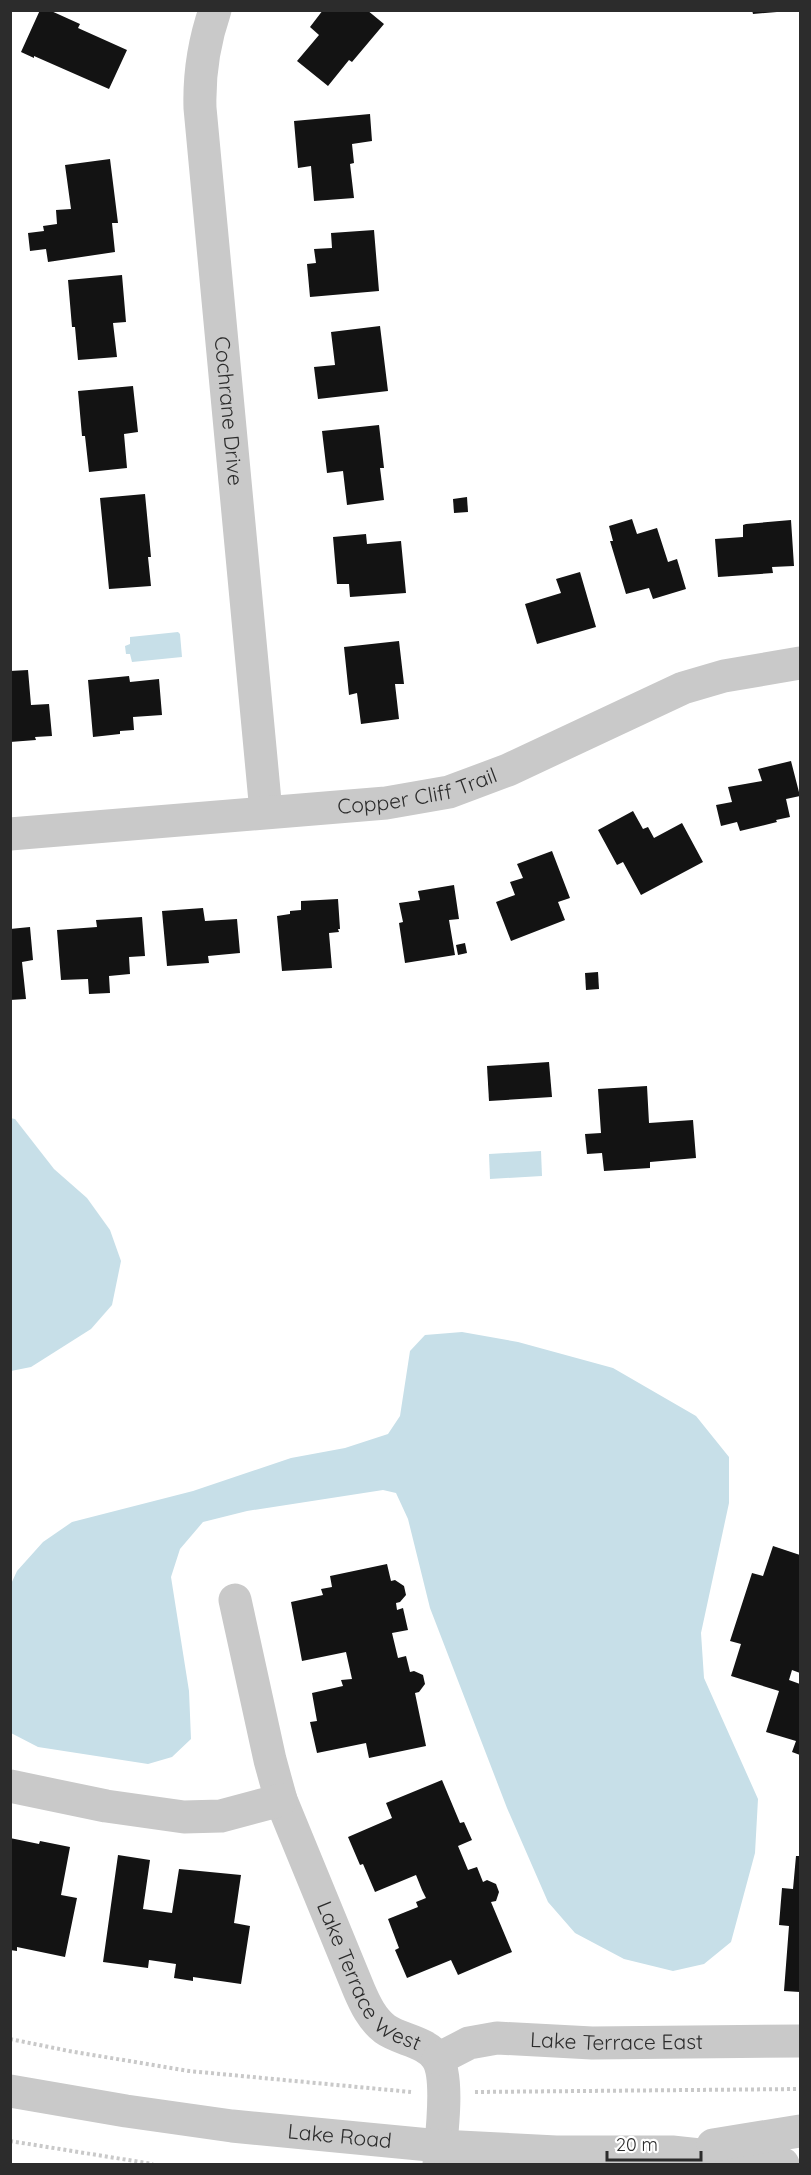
<svg xmlns="http://www.w3.org/2000/svg" width="811" height="2175" font-family="Quicksand,sans-serif">
<style>
.water{fill:#c7dfe8}
.building{fill:#131313}
.lines{fill:none;stroke-linecap:round;stroke-linejoin:round}
.path{stroke:#c9c9c9;stroke-width:4;stroke-dasharray:3 3;stroke-linecap:butt}
.minor{stroke:#c9c9c9;stroke-width:33}
.tertiary{stroke:#c9c9c9;stroke-width:33}
.labels{text-anchor:middle;stroke-width:6;stroke-linejoin:round;paint-order:stroke}
.street-label{font-size:21px;fill:#2c2c2c;stroke:#fff}
</style>
<rect width="100%" height="100%" fill="#fff"/>
<g class="water">
<path d="M178,632L180,634L182,657L132,662L130,654H126L125,646L130,644V637Z"/>
<path d="M10,1118L15,1119L54,1169L87,1198L110,1230L121,1261L112,1305L91,1329L31,1367L11,1371Z"/>
<path d="M541,1151L542,1176L490,1179L489,1154Z"/>
<path d="M462,1332L518,1342L613,1368L696,1416L729,1457V1503L701,1633L704,1678L758,1799L755,1853L731,1942L704,1964L673,1971L624,1959L575,1933L548,1902L507,1808L430,1608L408,1519L396,1493L383,1490L247,1511L203,1522L180,1549L171,1577L189,1691L191,1739L172,1757L148,1764L38,1747L11,1733V1584L17,1571L43,1542L72,1522L193,1491L291,1458L345,1448L388,1434L400,1416L410,1351L425,1335Z"/>
</g>
<g class="building">
<path d="M40,10H49L80,24L78,28L127,50L109,89L34,56V58L21,52Z"/>
<path d="M323,10H367L384,24L352,62L349,60L328,86L297,61L319,35L310,27Z"/>
<path d="M752,10H777V12L753,14Z"/>
<path d="M370,114L372,141L352,144L354,163L350,164L354,198L314,201L311,166L298,168L294,121Z"/>
<path d="M110,159L118,223H112L115,252L48,262L46,249L30,251L28,233L44,231L43,226L57,224L56,210L71,209L65,165Z"/>
<path d="M374,230L379,291L310,297L307,264L316,263L314,249L332,248L331,233Z"/>
<path d="M122,275L126,322L113,323L117,357L78,360L75,327H72L68,280Z"/>
<path d="M380,326L388,391L318,399L314,367L335,365L331,332Z"/>
<path d="M133,386L138,432L124,434L127,468L89,472L85,436H82L78,391Z"/>
<path d="M379,425L384,468H380L384,500L347,505L343,471L327,473L322,431Z"/>
<path d="M145,494L151,557H148L151,586L109,589L100,498Z"/>
<path d="M467,497L468,512L454,513L453,499Z"/>
<path d="M632,519L637,534L657,528L668,562L677,559L686,589L653,599L649,588L626,594L610,541H613L609,526Z"/>
<path d="M791,520L794,566L772,567L773,573L718,577L715,539L743,537V525L746,524Z"/>
<path d="M366,534L367,544L401,541L406,593L350,597L349,584H337L333,537Z"/>
<path d="M580,572L596,627L537,644L525,604L561,593L556,579Z"/>
<path d="M399,641L404,684H395L399,719L361,724L357,693L349,695L344,647Z"/>
<path d="M28,670L31,705L49,704L52,736L35,737L36,740L10,742V671Z"/>
<path d="M129,676L130,682L159,679L162,715L133,717L134,730L120,731V734L93,737L88,680Z"/>
<path d="M791,761L800,796L786,799L790,817L776,820L777,822L740,831L737,822L721,826L716,805L732,802L728,787L762,781L758,769Z"/>
<path d="M633,811L643,829L648,827L654,838L682,823L703,862L641,895L623,862L617,865L598,830Z"/>
<path d="M552,851L570,898L558,902L565,920L511,941L496,902L515,895L510,882L523,878L517,864Z"/>
<path d="M454,885L459,919L449,920L455,955L405,963L399,923L403,922L399,903L420,900L418,891Z"/>
<path d="M338,899L340,929H338L339,932L329,933L332,968L282,971L277,916L290,914V911L301,910V901Z"/>
<path d="M203,908L205,921L237,919L240,953L208,956L209,963L167,966L162,911Z"/>
<path d="M142,917L145,956L129,957L130,974L109,976L110,993L89,994L88,979L61,980L57,930L97,927L96,920Z"/>
<path d="M30,927L33,960L22,962L26,999L10,1000V929Z"/>
<path d="M465,943L467,953L458,955L456,945Z"/>
<path d="M598,972L599,989L586,990L585,973Z"/>
<path d="M549,1062L552,1097L489,1101L487,1066Z"/>
<path d="M647,1086L649,1123L693,1120L696,1158L650,1162V1168L604,1171L602,1153L587,1154L585,1134L601,1133L598,1089Z"/>
<path d="M773,1546L800,1555V1673L792,1670L789,1680L800,1684V1755L792,1752L796,1741L766,1732L779,1691L731,1676L741,1644L730,1641L752,1573L763,1576Z"/>
<path d="M387,1564L391,1581L395,1580L404,1586L406,1595L400,1602L396,1603L397,1610L403,1608L408,1630L392,1633L398,1658L406,1656L410,1672L414,1671L423,1675L425,1684L419,1692L415,1693L426,1746L369,1758L366,1743L317,1753L310,1722L317,1721L312,1693L343,1686L341,1680L352,1679L346,1652L302,1661L291,1602L323,1595L321,1589L332,1587L330,1576Z"/>
<path d="M442,1780L460,1823L464,1822L472,1840L458,1846L468,1870L477,1867L483,1882L487,1880L496,1884L499,1892L496,1901L491,1902L512,1952L458,1975L451,1960L407,1978L395,1950L399,1948L388,1919L418,1907L416,1902L426,1898L422,1890L416,1875L375,1892L363,1864L360,1865L348,1837L392,1818L386,1803Z"/>
<path d="M10,1838L39,1844L40,1841L70,1847L61,1895L77,1898L65,1957L17,1947V1951L10,1950Z"/>
<path d="M118,1855L150,1860L143,1909L172,1913L179,1869L241,1875L234,1923L250,1926L241,1984L193,1977V1981L174,1978L176,1964L149,1960L148,1968L103,1962Z"/>
<path d="M796,1856H800V1992L784,1991L789,1926L779,1925L782,1888L793,1889Z"/>
</g>
<g class="lines">
<g class="path">
<path d="M10,2039L69,2051L189,2071L411,2092"/>
<path d="M475,2092L800,2089"/>
<path d="M10,2141L153,2164"/>
</g>
<g class="minor">
<path id="s1" d="M215,10C204,42 199,75 200,108L266,812"/>
<path id="s2" d="M10,834L386,803L449,792L508,770L683,688L724,676L800,663"/>
<path id="s3" d="M235,1600L270,1760L281,1800L359,1990C365,2004 372,2019 385,2029C400,2040 426,2041 437,2058C450,2078 441,2140 439,2164"/>
<path d="M10,1786L106,1806L184,1817L221,1816L281,1800"/>
<path id="s4" d="M438,2059L469,2043L497,2038L592,2043L800,2041"/>
</g>
<g class="tertiary">
<path id="s5" d="M10,2091L126,2111L232,2126L440,2146L556,2152H672L783,2164"/>
<path d="M713,2145L800,2131"/>
</g>
</g>
<g class="labels">
<g class="street-label">
<text dy="7" stroke="none"><textPath href="#s1" startOffset="404">Cochrane Drive</textPath></text>
<text dy="7" stroke="none"><textPath href="#s2" startOffset="410">Copper Cliff Trail</textPath></text>
<text dy="7" stroke="none"><textPath href="#s3" startOffset="406">Lake Terrace West</textPath></text>
<text dy="7" stroke="none"><textPath href="#s4" startOffset="183">Lake Terrace East</textPath></text>
<text dy="7" stroke="none"><textPath href="#s5" startOffset="333">Lake Road</textPath></text>
</g>
</g>
<rect width="811" height="2175" fill="none" stroke="#2c2c2c" stroke-width="24"/>
<path d="M607 2151v9h94v-9" fill="none" stroke="#2c2c2c" stroke-width="3"/>
<text x="616" y="2151" font-size="18" fill="#2c2c2c" stroke="#ffffff" stroke-width="4.5" paint-order="stroke">20 m</text>
</svg>
